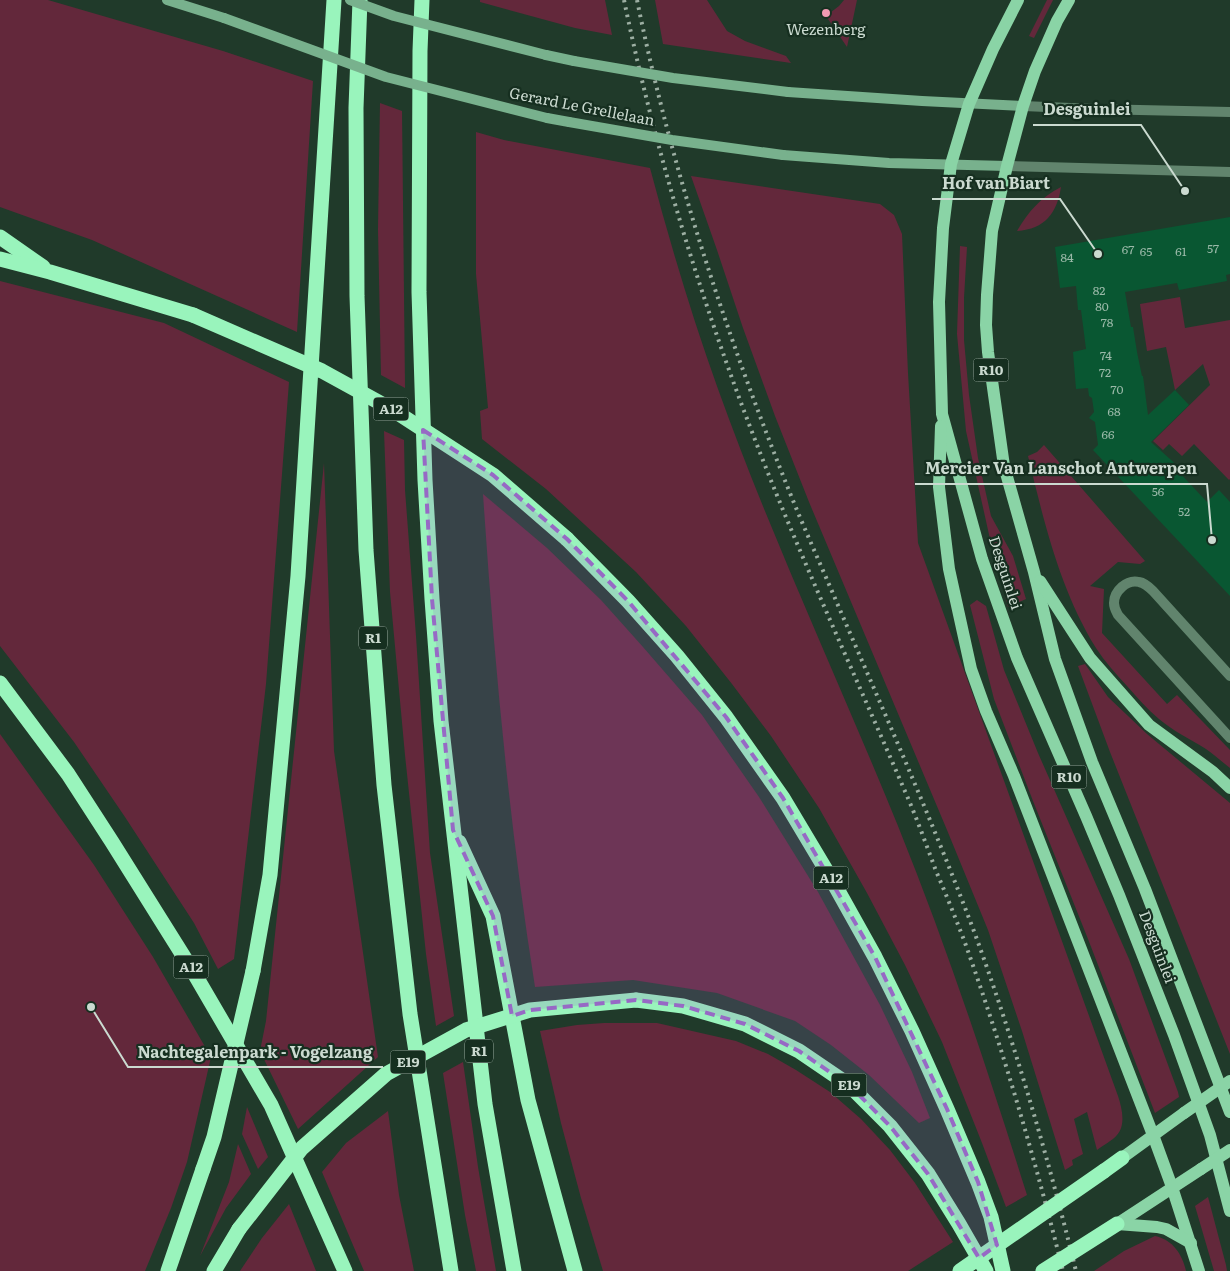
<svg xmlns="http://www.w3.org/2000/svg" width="1230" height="1271" font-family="Literata,serif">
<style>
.green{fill:#63283b}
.building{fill:#095732}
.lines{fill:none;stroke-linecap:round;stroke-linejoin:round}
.lane{stroke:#61846d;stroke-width:10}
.street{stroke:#61846d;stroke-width:10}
.secondary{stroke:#78b18d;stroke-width:10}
.primary{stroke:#8ad4a6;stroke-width:12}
.highway{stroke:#99f4bc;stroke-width:15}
.rail{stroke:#9dafa3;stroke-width:4;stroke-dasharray:2.5 5;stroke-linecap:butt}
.secondary-bridge{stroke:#78b18d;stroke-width:10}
.primary-bridge{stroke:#8ad4a6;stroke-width:12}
.highway-bridge{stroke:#99f4bc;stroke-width:15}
.marked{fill:#9769c5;fill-opacity:0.2;stroke:#9769c5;stroke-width:4;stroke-dasharray:10 6;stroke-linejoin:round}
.poi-dot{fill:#f19ab2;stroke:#162f20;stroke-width:2}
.labels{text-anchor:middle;stroke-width:4.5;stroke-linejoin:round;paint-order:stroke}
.number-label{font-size:12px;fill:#9ab9a8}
.shield{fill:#162f20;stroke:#95a79b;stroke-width:1}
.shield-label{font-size:14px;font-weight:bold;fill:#cbdad0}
.poi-label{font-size:15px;fill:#cbdad0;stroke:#162f20}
.street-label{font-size:15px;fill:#cbdad0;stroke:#162f20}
.leader{fill:none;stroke:#cbdad0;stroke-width:2}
.callout-dot{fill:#cbdad0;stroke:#162f20;stroke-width:2}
.callout-label{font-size:16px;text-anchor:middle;font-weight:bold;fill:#cbdad0;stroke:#162f20;stroke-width:4.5;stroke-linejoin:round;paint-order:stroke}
</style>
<rect width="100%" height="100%" fill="#203a2a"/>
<g class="green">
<path d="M0,0H48L223,51L313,81L297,332L92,240L0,207Z"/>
<path d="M480,0H605L612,35L575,28L480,2Z"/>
<path d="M655,0H707L727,31L745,41L786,56L791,63L663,44Z"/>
<path d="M844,0H857L847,47L826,16L839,6Z"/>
<path d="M1047,0H1053L1034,38L1029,36Z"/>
<path d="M380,103L402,111L405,388L381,375L378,229Z"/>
<path d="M476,132L504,140L650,168C670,243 692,317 718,389C771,537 839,681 898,826C947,947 988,1071 1027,1195L1006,1207L982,1143L942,1042L905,965L867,893L819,808L771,736L732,684L686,626L636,572L546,489L482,439L480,411L488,408L476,274Z"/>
<path d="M691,176L880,204L894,215L902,234L908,373L918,543L1118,1096C1122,1108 1126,1125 1117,1135C1112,1141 1103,1145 1097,1150L1087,1112L1074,1119L1083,1154L1072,1160L1073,1165L1065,1170L1022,1031L988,930L947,830L809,502L775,416L743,328L717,250Z"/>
<path d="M1061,187C1057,213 1045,229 1017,231C1028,212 1041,197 1061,187Z"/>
<path d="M960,246L967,247L964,298V340L969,395L978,458L991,516L1013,556L1026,599L1008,607L990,539L966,431L957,334Z"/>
<path d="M0,281L164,323L289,382L266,684L234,959L218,969L194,923L125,817L74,742L0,646Z"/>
<path d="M1180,297L1185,328L1230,320V479L1229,480L1194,444L1182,456L1169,444L1163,450L1153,441L1210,385L1203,364L1175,390L1166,347L1147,351L1140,304Z"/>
<path d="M384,431L404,440L405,490L416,636L430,853L454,1016L436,1026L426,954L405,755L390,592Z"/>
<path d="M1044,445L1145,561L1140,564L1118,562L1090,586L1104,589L1102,633L1167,704L1177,695L1230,750V768C1222,762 1215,755 1206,749C1190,739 1173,731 1159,719C1147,709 1137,697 1127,686C1116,674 1105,662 1096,648C1060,590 1044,522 1028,456L1037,452Z"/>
<path d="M324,463L334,751L378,1057L298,1129L260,1051L266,1021Z"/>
<path d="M483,494L547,548L601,600L643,647L702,715L759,797L818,892L880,1005L912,1072L930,1118L919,1123L869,1075L831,1045L795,1021L717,993L633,980L535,987C509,824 494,659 483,494Z"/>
<path d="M977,600L986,606L1004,670L1038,753L1129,959L1178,1092L1179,1097L1155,1113L1088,939L1033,801L994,699L970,605Z"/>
<path d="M1085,664L1108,697L1147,734L1230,803V1054L1110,752L1078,666Z"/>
<path d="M0,734L94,865L153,957L211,1057L187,1162L171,1208L145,1271H0Z"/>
<path d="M604,1023H657L736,1041L768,1054L796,1070L830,1092L861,1119L890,1150L915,1183L953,1242L908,1271H603L581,1198L561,1123L540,1031L577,1025Z"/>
<path d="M463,1062L478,1167L496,1271H476L465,1215L443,1073Z"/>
<path d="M247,1107L268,1157L258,1169L242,1134Z"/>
<path d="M388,1111L399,1195L414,1271H364L322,1172L346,1143Z"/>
<path d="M238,1144L251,1174L226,1208L200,1256L229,1182Z"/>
<path d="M1208,1197L1226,1265L1227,1271H1214L1195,1206Z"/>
<path d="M289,1204L316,1271H240L262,1238Z"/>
<path d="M1155,1236C1173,1240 1182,1254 1186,1271H1094L1124,1251Z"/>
</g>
<path class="building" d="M1230,217V274L1226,275L1227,281L1179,290L1177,283L1125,292L1131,327H1133L1137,352L1142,376H1143L1148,415L1175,390L1189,405L1151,442L1180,468L1177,470L1207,502L1219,490L1230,502V596L1093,450L1098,445L1095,422L1089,418L1094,412L1092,398L1089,396L1088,388L1076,389L1073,352L1086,349L1081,310H1078L1076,286L1060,288L1055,247Z"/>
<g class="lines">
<path class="lane" d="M1230,676L1153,591C1149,587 1145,583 1139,582C1127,579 1114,591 1114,603C1114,608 1116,611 1118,615L1230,738"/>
<g class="street">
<path d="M1023,106L1094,109L1230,112"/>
<path d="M1007,166L1230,172"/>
</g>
<g class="secondary">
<path d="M167,0L224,18"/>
<path d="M546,55L574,61"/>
<path d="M788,92L922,101L1023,106"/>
<path d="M547,118L569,122"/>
<path d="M783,155L889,163L1007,166"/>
</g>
<g class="primary">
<path d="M1018,0L993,49L969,104L951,164L943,228L939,302L942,414L982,559L1017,658L1086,816L1119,895L1174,1035L1210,1135L1230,1211"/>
<path d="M1069,0L1057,21L1035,71L1023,106L1007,166L992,231L987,295L986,325L988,352L1004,466L1034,572L1055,659L1092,762L1145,889L1230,1112"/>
<path d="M941,426L939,487L949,569L971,669L986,711L1014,776L1153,1135L1172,1187L1199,1271"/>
<path d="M1040,581L1090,658L1149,725L1213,772L1230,788"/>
<path d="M1122,1158L1184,1113"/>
<path d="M1117,1224L1201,1169"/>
<path d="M1117,1224L1157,1227L1166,1229L1191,1243"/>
</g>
<g class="highway">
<path d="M360,0L356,108L357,296L366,550L384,785L410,1014L451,1271"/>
<path d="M422,0L420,51L419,292L425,480L432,599L441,721L485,1104L514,1271"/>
<path d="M0,237L43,267"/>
<path d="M0,259L50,272L193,315"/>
<path d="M567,539L628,601L677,656L726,717L783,798L832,880L875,957L912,1031L947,1109L978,1182L991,1217L1003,1271"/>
<path d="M0,683L68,774L112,842L194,973L271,1105L345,1271"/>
<path d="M459,842L493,916L528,1100L575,1271"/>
<path d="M253,971L270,875L298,576L334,0"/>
<path d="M636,1000L683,1006L745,1024L799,1051L849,1085L890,1126L928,1174L959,1224L986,1271"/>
<path d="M1104,1171L1122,1158"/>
<path d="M168,1271L203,1169"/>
<path d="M214,1271L239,1229"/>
</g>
<g class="rail">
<path d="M624,0C660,174 715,345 783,510C822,604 864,696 904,789C916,816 926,844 936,871C946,894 955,917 964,940C1003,1049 1035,1159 1063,1271"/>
<path d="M637,0C672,172 728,340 794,503C808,537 823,570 837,603C884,712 933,822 975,934C1015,1044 1048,1157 1076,1271"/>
</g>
<g class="secondary-bridge">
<path d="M350,0L394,16L546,55"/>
<path d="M224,18L386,77L547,118"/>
<path d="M574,61L673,78L788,92"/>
<path d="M569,122L672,140L783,155"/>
</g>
<g class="primary-bridge">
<path d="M1184,1113L1230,1081"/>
<path d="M1201,1169L1230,1150"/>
</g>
<g class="highway-bridge">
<path d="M193,315L322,371L393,410L493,475L567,539"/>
<path d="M203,1169L214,1137L253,971"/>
<path d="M239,1229L302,1148L386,1074L466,1030L530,1010L636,1000"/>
<path d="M960,1271L1104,1171"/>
<path d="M1043,1271L1117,1224"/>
</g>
</g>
<path class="marked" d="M423,430L493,475L567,539L628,601L726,717L783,798L875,957L947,1109L978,1182L997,1245L979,1258L928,1174L890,1126L849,1085L799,1051L745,1024L683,1006L636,1000L530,1010L512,1016L493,916L453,830L432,599Z"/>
<circle class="poi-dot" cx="826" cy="13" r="5"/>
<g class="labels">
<g class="number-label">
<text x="1213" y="253">57</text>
<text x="1128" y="254">67</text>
<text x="1146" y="256">65</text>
<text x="1181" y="256">61</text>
<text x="1067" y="262">84</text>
<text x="1099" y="295">82</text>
<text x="1102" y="311">80</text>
<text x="1107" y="327">78</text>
<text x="1106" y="360">74</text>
<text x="1105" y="377">72</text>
<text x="1117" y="394">70</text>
<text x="1114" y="416">68</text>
<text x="1108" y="439">66</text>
<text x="1158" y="496">56</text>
<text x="1184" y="516">52</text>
</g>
<g class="shield">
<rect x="973.5" y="358.5" width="35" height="23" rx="4"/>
<rect x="373.5" y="397.5" width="35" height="23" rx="4"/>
<rect x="359" y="626.5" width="28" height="23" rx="4"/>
<rect x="1051.5" y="765.5" width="35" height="23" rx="4"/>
<rect x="813.5" y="866.5" width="35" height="23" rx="4"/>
<rect x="173.5" y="955.5" width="35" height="23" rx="4"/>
<rect x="465" y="1039.5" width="28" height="23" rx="4"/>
<rect x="390.5" y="1050.5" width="35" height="23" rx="4"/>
<rect x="831.5" y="1073.5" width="35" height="23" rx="4"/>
</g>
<g class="shield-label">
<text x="991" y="375">R10</text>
<text x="391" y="414">A12</text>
<text x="373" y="643">R1</text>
<text x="1069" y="782">R10</text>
<text x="831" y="883">A12</text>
<text x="191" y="972">A12</text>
<text x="479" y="1056">R1</text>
<text x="408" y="1067">E19</text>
<text x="849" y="1090">E19</text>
</g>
<g class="poi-label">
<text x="826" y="35">Wezenberg</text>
</g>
<g class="street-label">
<text transform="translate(582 107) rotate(11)" y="5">Gerard Le Grellelaan</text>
<text transform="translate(1005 573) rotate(72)" y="5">Desguinlei</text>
<text transform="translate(1157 947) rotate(69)" y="5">Desguinlei</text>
</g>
</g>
<path class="leader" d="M1185 191L1141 125H1033M1098 254L1060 199H932M1212 540L1207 484H915M91 1007L128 1067H383"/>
<g class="callout-dot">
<circle cx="1185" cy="191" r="5"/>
<circle cx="1098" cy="254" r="5"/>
<circle cx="1212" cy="540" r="5"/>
<circle cx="91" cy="1007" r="5"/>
</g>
<g class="callout-label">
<text x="1087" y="115">Desguinlei</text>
<text x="996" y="189">Hof van Biart</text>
<text x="1061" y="474">Mercier Van Lanschot Antwerpen</text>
<text x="255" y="1058">Nachtegalenpark - Vogelzang</text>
</g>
</svg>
